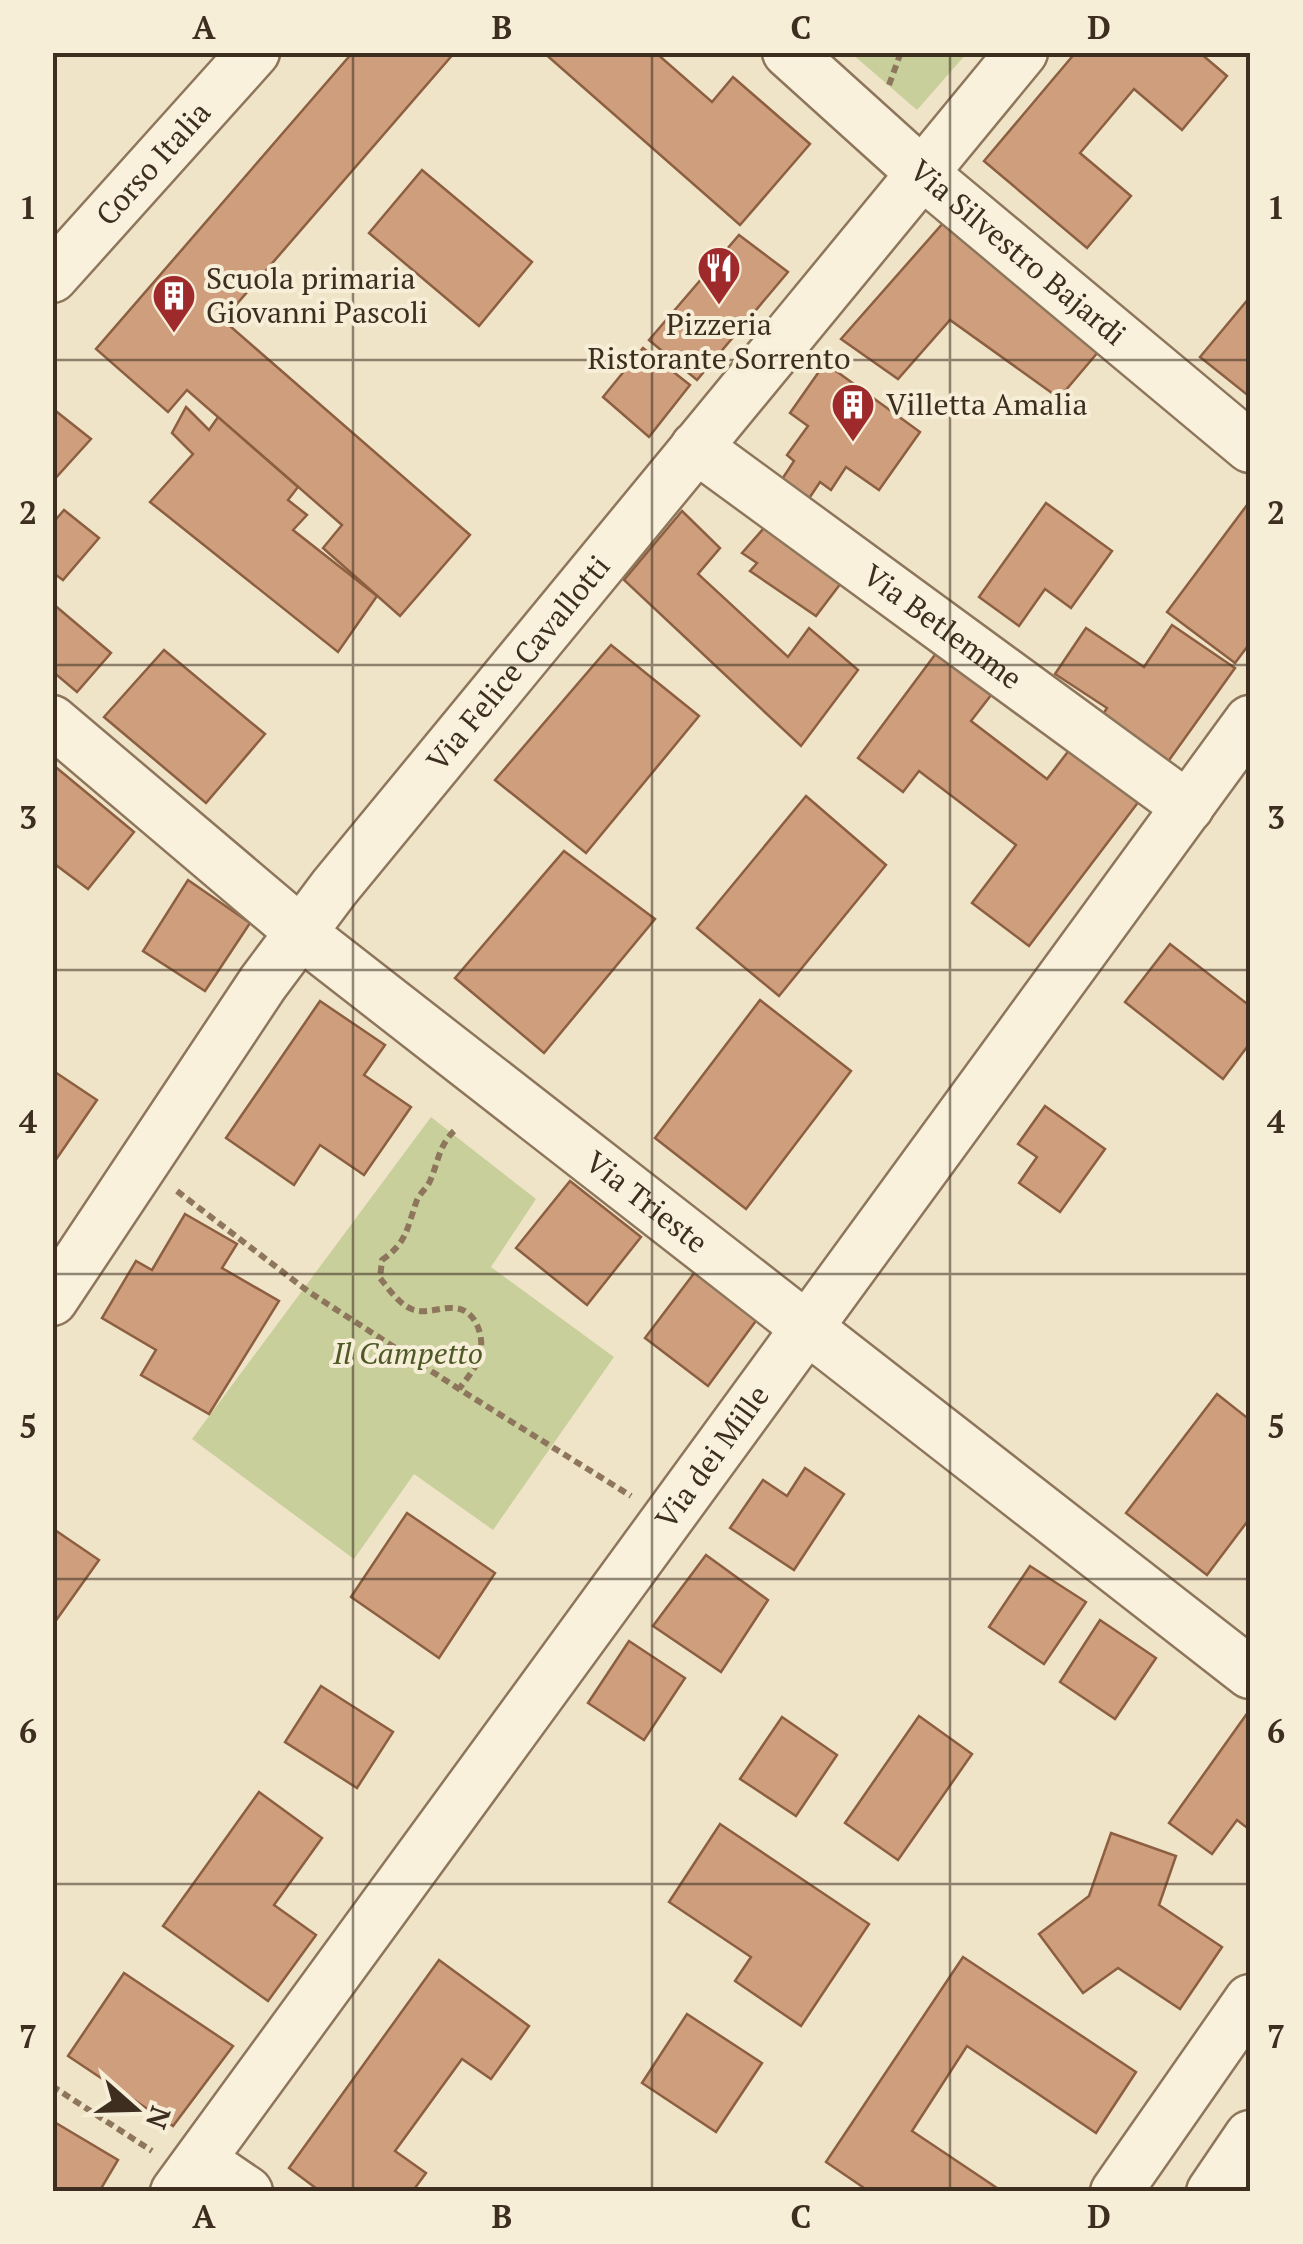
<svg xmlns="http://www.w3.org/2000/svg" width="1303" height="2244" font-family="'PT Serif',serif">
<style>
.green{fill:#c9cf9b}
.building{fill:#cf9f7d;stroke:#8d5f41;stroke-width:2.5}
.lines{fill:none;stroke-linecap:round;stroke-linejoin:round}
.minor-casing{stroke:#8d765c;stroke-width:55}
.path{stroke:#8d765c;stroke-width:6;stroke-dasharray:8 5;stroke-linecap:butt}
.minor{stroke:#faf1dc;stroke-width:50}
.grid{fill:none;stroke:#3d2e20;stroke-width:2.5;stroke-opacity:0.55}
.labels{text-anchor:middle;stroke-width:8;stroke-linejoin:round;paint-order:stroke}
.street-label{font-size:30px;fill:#3d2e20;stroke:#f7eed8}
.poi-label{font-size:30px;fill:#3d2e20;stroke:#f7eed8;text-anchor:start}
.park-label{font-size:30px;font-style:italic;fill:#4d5a26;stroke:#f7eed8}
.neatline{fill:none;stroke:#3d2e20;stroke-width:4}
.grid-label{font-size:32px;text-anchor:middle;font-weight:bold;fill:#3d2e20}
</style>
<rect width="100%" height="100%" fill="#f0e4c8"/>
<g class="green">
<path d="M851,53H967L917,110Z"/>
<path d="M431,1117L536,1199L491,1267L614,1357L493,1530L414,1474L354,1559L192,1439Z"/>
</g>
<g class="building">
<path d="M353,52H455L223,320L470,535L400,616L323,548L342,525L187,390L168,412L96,349Z"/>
<path d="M543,52H655L712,102L733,77L810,144L740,225Z"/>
<path d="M1076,52H1199L1227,76L1182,130L1134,89L1080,153L1131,196L1087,248L984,161Z"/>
<path d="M422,170L532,262L479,326L369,233Z"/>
<path d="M944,222L1099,351L1059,398L950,320L898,379L841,339Z"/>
<path d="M739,235L788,272L697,380L649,340Z"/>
<path d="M1250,297V397L1200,357Z"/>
<path d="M643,348L690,385L649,437L603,397Z"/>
<path d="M825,363L920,432L879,490L846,467L831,490L820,482L802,509L775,490L794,461L787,455L808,426L790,413Z"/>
<path d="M186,407L209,430L218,417L298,487L288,500L307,515L293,530L377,596L338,652L150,502L193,454L172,433Z"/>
<path d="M52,408L91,439L52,482Z"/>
<path d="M1250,501V643L1235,663L1167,612Z"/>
<path d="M1046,503L1112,551L1071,608L1045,589L1019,626L979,597Z"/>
<path d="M64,510L99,538L63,580L52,572V524Z"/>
<path d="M682,511L720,548L698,574L788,657L809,628L858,670L801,746L624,580Z"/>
<path d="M764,528L841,583L816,616L750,571L757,563L742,553Z"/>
<path d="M52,603L111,653L77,692L52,671Z"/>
<path d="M1172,625L1235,668L1162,770L1096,725L1107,708L1055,674L1086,628L1144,667Z"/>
<path d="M611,645L699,716L586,853L495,780Z"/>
<path d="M940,648L995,690L971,721L1047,779L1080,736L1149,788L1029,946L972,903L1016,845L919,771L903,792L858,758Z"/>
<path d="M164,650L265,734L206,803L104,717Z"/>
<path d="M52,764L134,832L88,889L52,862Z"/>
<path d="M806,796L886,865L779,996L697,928Z"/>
<path d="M564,851L655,919L544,1053L455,978Z"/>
<path d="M188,880L250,923L205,991L143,951Z"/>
<path d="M1170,944L1250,1006V1043L1223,1079L1125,1002Z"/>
<path d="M760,1000L851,1071L746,1209L655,1138Z"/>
<path d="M320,1001L385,1045L364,1075L411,1107L364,1175L320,1145L294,1185L226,1138Z"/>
<path d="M52,1070L97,1100L55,1161L52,1159Z"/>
<path d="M1045,1106L1105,1149L1060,1212L1019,1183L1037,1157L1018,1144Z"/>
<path d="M570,1181L641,1237L587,1305L516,1248Z"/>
<path d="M185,1214L237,1244L222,1268L279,1301L209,1414L141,1375L156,1350L102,1318L136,1261L152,1270Z"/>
<path d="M695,1272L758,1318L708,1386L645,1338Z"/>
<path d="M1217,1394L1250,1420V1518L1207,1575L1126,1513Z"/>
<path d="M805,1468L844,1494L794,1570L730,1528L763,1480L787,1496Z"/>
<path d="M407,1513L495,1573L439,1658L351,1597Z"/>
<path d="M52,1528L99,1560L52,1626Z"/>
<path d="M706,1555L768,1600L721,1672L653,1626Z"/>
<path d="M1030,1566L1086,1602L1044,1664L989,1627Z"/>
<path d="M1100,1620L1156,1658L1115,1719L1060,1682Z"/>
<path d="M629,1641L685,1678L644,1740L588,1703Z"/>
<path d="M321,1686L393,1732L357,1788L285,1742Z"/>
<path d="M1246,1715L1250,1719V1830L1237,1820L1212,1854L1169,1823Z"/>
<path d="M919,1716L972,1754L898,1860L845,1823Z"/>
<path d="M782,1717L837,1755L796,1816L740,1779Z"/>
<path d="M259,1792L322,1838L274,1905L316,1935L268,2001L163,1926Z"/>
<path d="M720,1824L869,1924L801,2026L735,1981L751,1957L669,1902Z"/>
<path d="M1111,1833L1176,1856L1159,1905L1222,1947L1180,2009L1118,1968L1083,1993L1039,1934L1089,1896Z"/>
<path d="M963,1957L1136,2072L1096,2133L967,2046L912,2131L1003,2192H870L826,2162Z"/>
<path d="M439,1960L529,2026L491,2079L462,2059L395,2151L426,2173L412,2192H321L289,2168Z"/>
<path d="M124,1973L233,2046L173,2126L68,2056Z"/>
<path d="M687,2014L762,2063L716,2132L642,2083Z"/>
<path d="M56,2123L118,2160L99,2192H52V2130Z"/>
</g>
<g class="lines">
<defs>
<g id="minor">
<path id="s1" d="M788,52L923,174L1250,447"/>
<path id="s2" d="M52,277L254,52"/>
<path id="s3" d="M696,447L1188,807"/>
<path id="s4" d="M52,721L321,949L1250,1673"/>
<path id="s5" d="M52,1300L263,983L334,888L1022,52"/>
<path d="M200,2160L247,2192"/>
<path id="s6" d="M176,2192L1250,721"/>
<path d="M1116,2192L1250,2000"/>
<path d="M1212,2192L1250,2136"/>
</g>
</defs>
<use href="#minor" class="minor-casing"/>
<g class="path">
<path d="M889,85L901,52"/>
<path d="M454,1131C439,1145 438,1163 430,1181C427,1188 420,1193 417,1200C407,1227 408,1242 382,1260L380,1278C389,1289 399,1305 414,1310C428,1314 440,1307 453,1308C476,1308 485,1337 480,1356C476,1369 466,1379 459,1389"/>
<path d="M177,1191L309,1292L459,1389L631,1496"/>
<path d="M52,2086L152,2151"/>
</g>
<use href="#minor" class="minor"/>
</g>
<path class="grid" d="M353,52V2192M652,52V2192M950,52V2192M52,360H1250M52,665H1250M52,970H1250M52,1274H1250M52,1579H1250M52,1884H1250"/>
<defs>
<symbol id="restaurant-pin" viewBox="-11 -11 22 30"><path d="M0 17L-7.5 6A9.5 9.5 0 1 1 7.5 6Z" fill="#9e2a2b" stroke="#f7eed8"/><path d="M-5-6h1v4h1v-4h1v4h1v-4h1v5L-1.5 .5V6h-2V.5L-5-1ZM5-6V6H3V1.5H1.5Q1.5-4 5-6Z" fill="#fff"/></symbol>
<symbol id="building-pin" viewBox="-11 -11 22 30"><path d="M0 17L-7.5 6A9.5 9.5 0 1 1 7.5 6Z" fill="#9e2a2b" stroke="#f7eed8"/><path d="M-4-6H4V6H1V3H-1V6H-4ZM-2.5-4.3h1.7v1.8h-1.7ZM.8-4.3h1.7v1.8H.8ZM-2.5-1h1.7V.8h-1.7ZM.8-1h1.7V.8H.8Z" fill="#fff"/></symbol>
</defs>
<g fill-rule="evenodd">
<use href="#restaurant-pin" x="694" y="243" width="50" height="68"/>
<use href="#building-pin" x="149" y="271" width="50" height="68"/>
<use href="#building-pin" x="828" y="380" width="50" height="68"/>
</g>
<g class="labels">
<g class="street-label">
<text dy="10" stroke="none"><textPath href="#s2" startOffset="152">Corso Italia</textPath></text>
<text dy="10" stroke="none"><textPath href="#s1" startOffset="305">Via Silvestro Bajardi</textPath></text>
<text dy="10" stroke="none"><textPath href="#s3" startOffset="305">Via Betlemme</textPath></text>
<text dy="10" stroke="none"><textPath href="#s5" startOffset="790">Via Felice Cavallotti</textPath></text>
<text dy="10" stroke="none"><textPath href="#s4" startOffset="765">Via Trieste</textPath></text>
<text dy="10" stroke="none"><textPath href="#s6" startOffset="910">Via dei Mille</textPath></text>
</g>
<g class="poi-label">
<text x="206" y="289">Scuola primaria<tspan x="206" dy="34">Giovanni Pascoli</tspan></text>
<text x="719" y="335" text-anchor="middle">Pizzeria<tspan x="719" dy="34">Ristorante Sorrento</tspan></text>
<text x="886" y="415">Villetta Amalia</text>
</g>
<g class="park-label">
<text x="408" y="1364">Il Campetto</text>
</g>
</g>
<rect width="1303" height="2244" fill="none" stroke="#f7eed8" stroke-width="110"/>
<g transform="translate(135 2109) rotate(110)" stroke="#f7eed8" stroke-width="8" paint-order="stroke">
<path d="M0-8L18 38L0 25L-18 38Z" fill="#3d2e20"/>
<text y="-15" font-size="28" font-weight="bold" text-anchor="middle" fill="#3d2e20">N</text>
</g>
<rect x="55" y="55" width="1193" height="2134" class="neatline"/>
<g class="grid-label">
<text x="204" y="39">A</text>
<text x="502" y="39">B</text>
<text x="801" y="39">C</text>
<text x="1099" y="39">D</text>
<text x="28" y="219">1</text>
<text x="1276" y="219">1</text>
<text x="28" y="524">2</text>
<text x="1276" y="524">2</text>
<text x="28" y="829">3</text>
<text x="1276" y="829">3</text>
<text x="28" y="1133">4</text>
<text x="1276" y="1133">4</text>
<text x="28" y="1438">5</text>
<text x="1276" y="1438">5</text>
<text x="28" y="1743">6</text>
<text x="1276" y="1743">6</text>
<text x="28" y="2048">7</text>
<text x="1276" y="2048">7</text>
<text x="204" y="2228">A</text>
<text x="502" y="2228">B</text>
<text x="801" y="2228">C</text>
<text x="1099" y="2228">D</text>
</g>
</svg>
